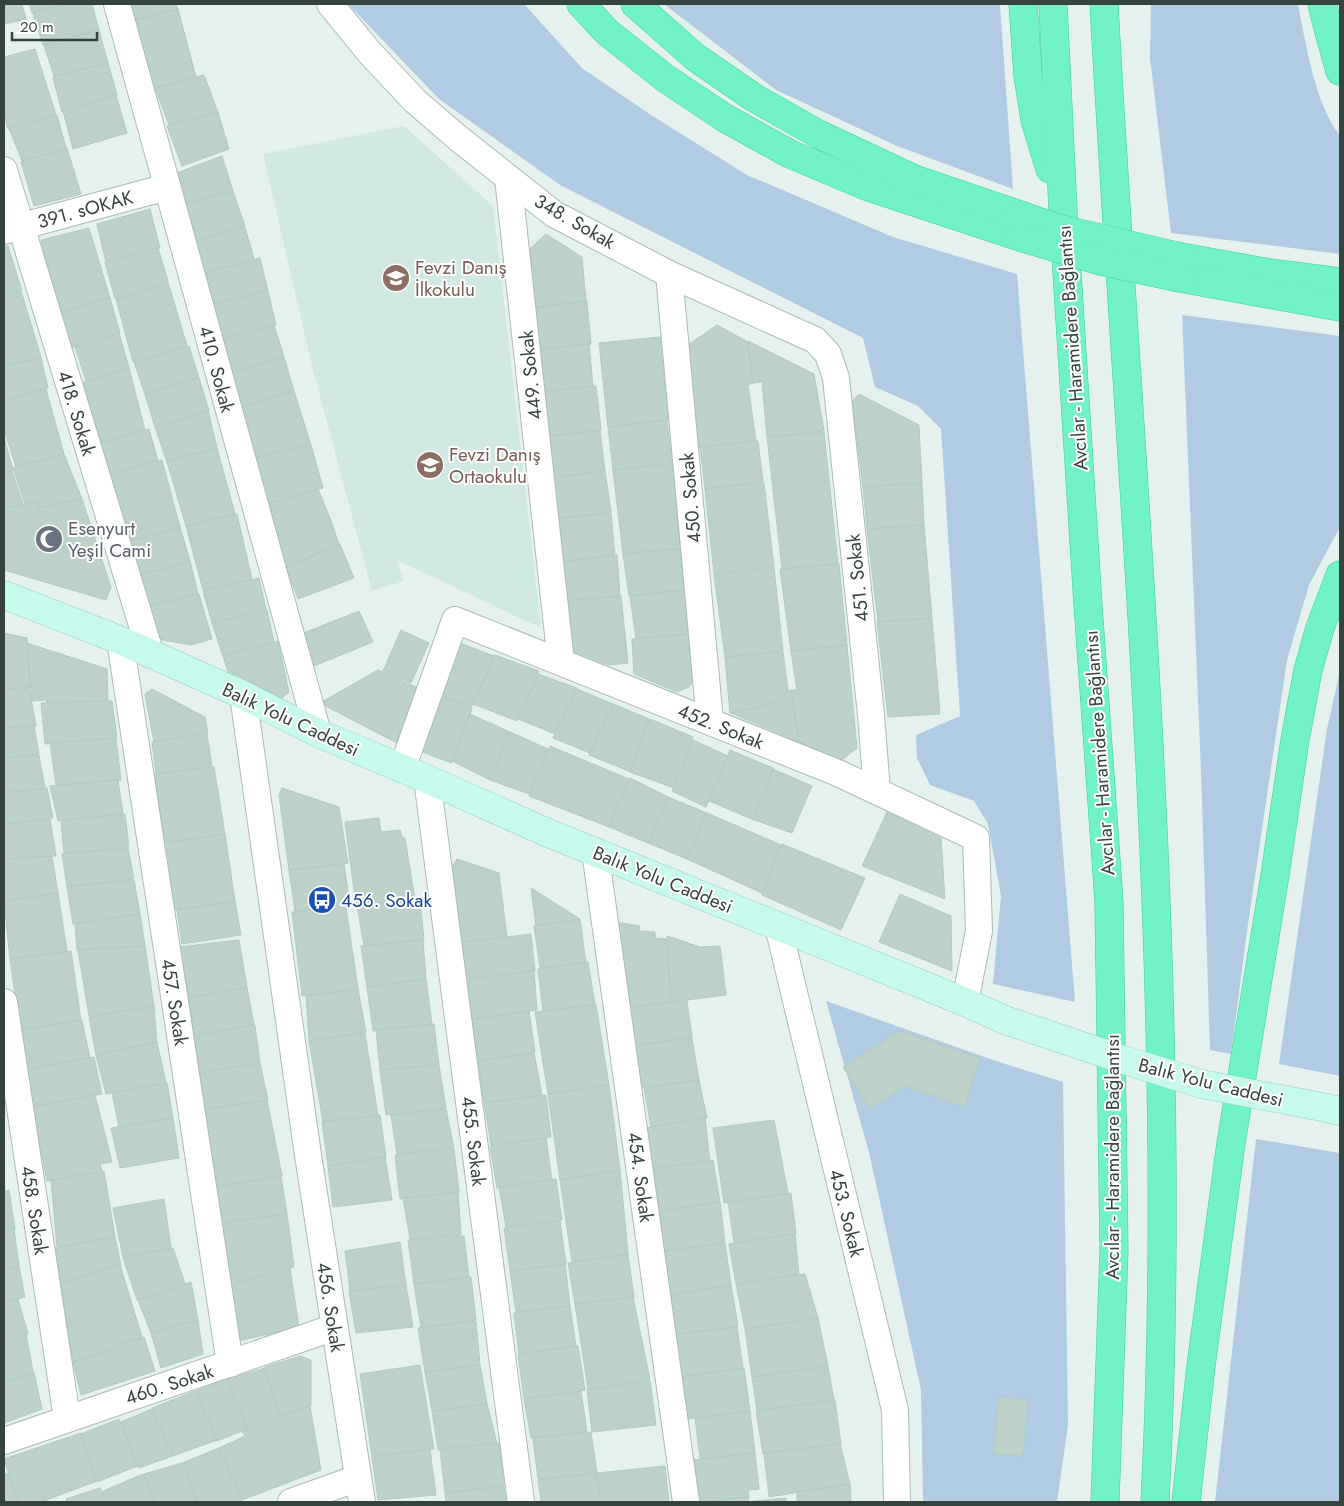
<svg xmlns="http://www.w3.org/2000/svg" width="1344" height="1506" font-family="Jost,sans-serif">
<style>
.education{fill:#d0e9e2}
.green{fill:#b1cce2}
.building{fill:#bcd2c9;stroke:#b0ccc1}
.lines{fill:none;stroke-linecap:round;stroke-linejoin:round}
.street-casing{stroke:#a9bcb5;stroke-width:28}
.secondary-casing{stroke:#98cdc0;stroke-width:29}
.highway-casing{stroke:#41d09b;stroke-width:29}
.street{stroke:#fff;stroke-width:26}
.secondary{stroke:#c7faed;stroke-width:28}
.highway{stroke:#70f1c6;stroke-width:28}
.secondary-bridge-casing{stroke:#98cdc0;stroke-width:29;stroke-linecap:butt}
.highway-bridge-casing{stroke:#41d09b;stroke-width:29;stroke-linecap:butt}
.secondary-bridge{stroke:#c7faed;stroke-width:28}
.highway-bridge{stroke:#70f1c6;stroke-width:28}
.labels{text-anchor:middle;stroke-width:4;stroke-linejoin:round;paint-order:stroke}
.street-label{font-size:19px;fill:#35433e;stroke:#fff}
.education-label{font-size:19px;fill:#785e54;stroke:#fff;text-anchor:start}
.worship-label{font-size:19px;fill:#5b616d;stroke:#fff;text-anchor:start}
.transit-label{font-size:19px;fill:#164399;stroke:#fff;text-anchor:start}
</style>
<rect width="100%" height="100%" fill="#e5f1ee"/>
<path class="education" d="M404,126L493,206L541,628L397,560L404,581L372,591L313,370L263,154Z"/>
<g class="green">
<path d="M348,4H524L582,68L651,115L747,175L893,237L1017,274L1075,1002L993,984L1001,896L988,824L974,801L930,785L917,758L916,735L960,716L941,429L918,406L875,387L863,338L560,185L439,99Z"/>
<path d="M664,4H1000L1013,189L897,146L776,90Z"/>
<path d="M1151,4H1298C1306,45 1315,103 1340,136V254L1171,233L1150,58Z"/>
<path d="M1182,315L1340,336V527L1309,585L1287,660L1248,924L1231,1054L1210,1050L1201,771Z"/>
<path d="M1340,671V1076L1279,1064L1327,729Z"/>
<path d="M826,1001L996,1061L1063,1082L1068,1425L1057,1502H923L921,1390L869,1152Z"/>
<path d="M1256,1139L1340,1153V1502H1215Z"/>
</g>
<g class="building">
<path d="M4,4H22L26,19L4,24Z"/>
<path d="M29,4H65L32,13Z"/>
<path d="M67,4H92L99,30L43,45L33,13Z"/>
<path d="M126,4H176L178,9L132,21Z"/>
<path d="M178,9L196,77L153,88L132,21Z"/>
<path d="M99,30L108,63L54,76L44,45Z"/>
<path d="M35,49L56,115L8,129L4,114V57Z"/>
<path d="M108,63L117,95L62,112L53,77Z"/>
<path d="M204,75L218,112L169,125L155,88Z"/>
<path d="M116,95L127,133L73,149L63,111Z"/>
<path d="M218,112L229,149L182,166L167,126Z"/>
<path d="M57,115L66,148L22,161L9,128Z"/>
<path d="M67,148L81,194L34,206L21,162Z"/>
<path d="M222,156L233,191L182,204L174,174Z"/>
<path d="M233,191L245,226L195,241L183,204Z"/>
<path d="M150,209L160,248L106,262L97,224Z"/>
<path d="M245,227L254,259L202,274L195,241Z"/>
<path d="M89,228L110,298L60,313L41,240Z"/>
<path d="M546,234L582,257L586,301L529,308L523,255Z"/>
<path d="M8,246L22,291L4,296V247Z"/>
<path d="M158,248L168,281L115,299L105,262Z"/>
<path d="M260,258L268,291L212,304L202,274Z"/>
<path d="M168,282L187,346L133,362L116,299Z"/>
<path d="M21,291L41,357L4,366V296Z"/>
<path d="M268,291L276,325L220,340L212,304Z"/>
<path d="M110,298L120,333L71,348L60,313Z"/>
<path d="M587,301L591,344L534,350L529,309Z"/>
<path d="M274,325L284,357L229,373L221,340Z"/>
<path d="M717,325L748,342L753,383L748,385L756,441L698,448L688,345Z"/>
<path d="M119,333L129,368L86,381L75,347Z"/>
<path d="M660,337L668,420L608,427L599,343Z"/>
<path d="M748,341L814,374L824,431L767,437L762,382L753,383Z"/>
<path d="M589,344L593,386L540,392L535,350Z"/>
<path d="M189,346L199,378L145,394L134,362Z"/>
<path d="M284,357L294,391L238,408L228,373Z"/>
<path d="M41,358L48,388L4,401V366Z"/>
<path d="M129,368L145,430L97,444L81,383Z"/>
<path d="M199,378L209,411L155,427L145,394Z"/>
<path d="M596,386L601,430L545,436L540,392Z"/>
<path d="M46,389L64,454L16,467L4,430V401Z"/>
<path d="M294,391L311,445L253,458L240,408Z"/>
<path d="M859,394L919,425L922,483L863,487L852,401Z"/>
<path d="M208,411L217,447L167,462L155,427Z"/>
<path d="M667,420L672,463L613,470L608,427Z"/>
<path d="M149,429L158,461L105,475L97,444Z"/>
<path d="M600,431L605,471L550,478L546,436Z"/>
<path d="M824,432L838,564L782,569L767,437Z"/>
<path d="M4,437L13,470L4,473Z"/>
<path d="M758,441L763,482L705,489L700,447Z"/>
<path d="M311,445L323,488L264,505L253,458Z"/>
<path d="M217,448L235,514L186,526L167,462Z"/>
<path d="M64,454L82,499L39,508L37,501L25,504L13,468Z"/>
<path d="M162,460L180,527L127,542L105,475Z"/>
<path d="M673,464L680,548L623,554L613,470Z"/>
<path d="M12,471L23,504L4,509V473Z"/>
<path d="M605,471L611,512L554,519L549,478Z"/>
<path d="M764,483L774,567L714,574L705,489Z"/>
<path d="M922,483L924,525L867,529L863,487Z"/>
<path d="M318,489L330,518L275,536L264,505Z"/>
<path d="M82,499L111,587L106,600L4,570V509L37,501L39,508Z"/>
<path d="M611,513L615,556L561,562L555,519Z"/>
<path d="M237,514L252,579L203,590L186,526Z"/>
<path d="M330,518L339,544L285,568L276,536Z"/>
<path d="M924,525L932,618L878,622L867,529Z"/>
<path d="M180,527L190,561L140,575L128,542Z"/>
<path d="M340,544L354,578L298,599L286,568Z"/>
<path d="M680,549L684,590L629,596L623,554Z"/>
<path d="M617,555L620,596L566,601L562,562Z"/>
<path d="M190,561L198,594L148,606L140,575Z"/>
<path d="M839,564L847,645L791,651L780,569Z"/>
<path d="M774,568L783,651L725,657L714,575Z"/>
<path d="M259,578L266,609L212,623L203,591Z"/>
<path d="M687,590L691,634L636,639L630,596Z"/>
<path d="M199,594L212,639L191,645L157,639L148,606Z"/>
<path d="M621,596L628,663L609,665L570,650L565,601Z"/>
<path d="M267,610L274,642L223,656L212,623Z"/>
<path d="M359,611L373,642L314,666L301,634Z"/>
<path d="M932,618L940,714L888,717L877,622Z"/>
<path d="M401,630L429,643L411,683L383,671Z"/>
<path d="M4,633L27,638L31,687L4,690Z"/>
<path d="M689,634L694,680L689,687L677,692L634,674L632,639Z"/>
<path d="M278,641L289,692L281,699L230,678L223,656Z"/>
<path d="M27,643L107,669L108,701L47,703L46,700L32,701Z"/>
<path d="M460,643L494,656L471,708L442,696Z"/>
<path d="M847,645L857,748L842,760L799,742L791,690H797L791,651Z"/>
<path d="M783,652L788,690L775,703L730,713L725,657Z"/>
<path d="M495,655L539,671L517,721L473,704Z"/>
<path d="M378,670L418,688L397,743L320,703Z"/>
<path d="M538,674L577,688L555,734L518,719Z"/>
<path d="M29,687L36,726L4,728V690Z"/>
<path d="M152,689L205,717L208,733L154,742L145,694Z"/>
<path d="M577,689L613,704L590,753L553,738Z"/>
<path d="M790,690L799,742L731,713L775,703L788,691Z"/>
<path d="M438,695L472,709L451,763L420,751Z"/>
<path d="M112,701L117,738L45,744L41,703Z"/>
<path d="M613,704L649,719L631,772L589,755Z"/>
<path d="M470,714L510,732L490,780L452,761Z"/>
<path d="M650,719L693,737L674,788L630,772Z"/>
<path d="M34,726L39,754L4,758V728Z"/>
<path d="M510,732L548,749L529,794L490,780Z"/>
<path d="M207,733L212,767L156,774L152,742Z"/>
<path d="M116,738L121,780L56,785L50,743Z"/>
<path d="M693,740L728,756L706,807L672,791Z"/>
<path d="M550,746L629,779L609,827L529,796Z"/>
<path d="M730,750L773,768L754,820L709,801Z"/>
<path d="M39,755L45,788L4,793V758Z"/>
<path d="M214,767L225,834L165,843L154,774Z"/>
<path d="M773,769L812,786L792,833L754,820Z"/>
<path d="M630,778L668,797L648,843L609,827Z"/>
<path d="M118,780L123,814L58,821L50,786Z"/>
<path d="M47,788L53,818L4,824V793Z"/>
<path d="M282,788L339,807L348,863L289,870L279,795Z"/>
<path d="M668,797L707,813L687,859L648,843Z"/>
<path d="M887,812L941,838L945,899L862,866Z"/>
<path d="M707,813L781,845L762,893L687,859Z"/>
<path d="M125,814L129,847L64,853L61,820Z"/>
<path d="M379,818L381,832L400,830L402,837L405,838L415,900L356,905L345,822Z"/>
<path d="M50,819L56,856L4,859V824Z"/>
<path d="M225,834L235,901L175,910L166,843Z"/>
<path d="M782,844L865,878L841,930L762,895Z"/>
<path d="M128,848L134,879L67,887L62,854Z"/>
<path d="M52,856L58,893L4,901V859Z"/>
<path d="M457,859L499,873L507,937L461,943L452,866Z"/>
<path d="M344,864L350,905L295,911L289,870Z"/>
<path d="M134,880L140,914L73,924L67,887Z"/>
<path d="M531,888L580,919L536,926Z"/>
<path d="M58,893L67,951L10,959L4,901Z"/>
<path d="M900,894L951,916L952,971L879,942Z"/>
<path d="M420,900L424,940L364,946L357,905Z"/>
<path d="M235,901L241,935L182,944L177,910Z"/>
<path d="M346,907L358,989L302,996L292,912Z"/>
<path d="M140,914L145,946L77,950L75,924Z"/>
<path d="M580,919L586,963L540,968L534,926Z"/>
<path d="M615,922L640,926L639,931L655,932V938L667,939L671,1002L630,1008Z"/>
<path d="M531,934L535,971L462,980L456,943Z"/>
<path d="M667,936L700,947L720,946L726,995L671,1002Z"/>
<path d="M239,940L247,987L189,998L179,947Z"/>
<path d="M423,940L426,979L367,987L361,946Z"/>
<path d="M145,946L154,1006L89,1016L78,950Z"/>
<path d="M71,951L81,1020L20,1030L10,959Z"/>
<path d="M588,962L595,1005L543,1011L538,969Z"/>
<path d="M534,971L537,1010L471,1019L468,979Z"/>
<path d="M426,979L432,1024L373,1031L367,987Z"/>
<path d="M247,987L254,1025L194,1035L189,998Z"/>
<path d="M358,989L366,1032L309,1041L306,996Z"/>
<path d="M687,1000L692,1037L633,1046L628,1008Z"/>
<path d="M596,1005L609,1085L548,1094L535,1012Z"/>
<path d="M154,1006L157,1042L96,1055L89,1017Z"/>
<path d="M529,1011L535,1052L477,1061L469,1020Z"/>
<path d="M82,1020L90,1058L26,1069L21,1030Z"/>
<path d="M434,1024L439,1065L380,1070L376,1030Z"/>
<path d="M255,1025L260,1063L199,1073L194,1036Z"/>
<path d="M900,1031L980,1058L964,1107L905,1086L870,1109L843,1067Z"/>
<path d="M365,1033L378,1116L323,1122L309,1041Z"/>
<path d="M692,1038L699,1080L641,1088L634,1046Z"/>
<path d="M157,1042L166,1083L106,1094L96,1055Z"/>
<path d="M534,1053L542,1095L484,1103L478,1061Z"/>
<path d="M94,1057L102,1094L32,1107L27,1069Z"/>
<path d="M260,1063L268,1100L202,1110L199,1073Z"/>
<path d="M439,1065L446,1108L386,1115L380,1070Z"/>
<path d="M699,1080L707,1118L651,1127L644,1088Z"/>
<path d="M167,1083L173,1118L119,1127L112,1093Z"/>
<path d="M609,1085L620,1170L560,1180L548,1094Z"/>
<path d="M95,1095L112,1162L100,1164L102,1172L47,1181L32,1107Z"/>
<path d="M546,1095L551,1137L491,1145L484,1103Z"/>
<path d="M267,1100L282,1176L215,1187L201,1110Z"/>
<path d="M446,1109L454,1148L397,1154L391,1115Z"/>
<path d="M380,1115L386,1157L328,1166L322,1122Z"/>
<path d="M173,1118L179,1158L120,1168L111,1128Z"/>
<path d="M705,1118L710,1161L652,1169L645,1128Z"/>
<path d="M774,1120L788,1193L724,1203L713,1128Z"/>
<path d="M546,1138L552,1180L497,1188L490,1146Z"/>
<path d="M454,1149L459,1192L400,1199L395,1155Z"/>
<path d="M385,1157L392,1200L333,1207L328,1166Z"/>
<path d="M713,1160L720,1202L659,1211L653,1169Z"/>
<path d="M620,1170L628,1254L572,1262L560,1180Z"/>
<path d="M104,1171L115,1237L57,1247L51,1180Z"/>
<path d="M281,1176L287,1214L222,1223L217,1187Z"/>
<path d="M556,1179L562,1220L506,1227L499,1187Z"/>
<path d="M9,1190L15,1229L4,1231V1191Z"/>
<path d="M458,1192L461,1235L410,1239L403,1198Z"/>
<path d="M791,1193L796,1234L734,1243L728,1202Z"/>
<path d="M164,1199L171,1248L123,1257L113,1208Z"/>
<path d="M720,1202L725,1243L664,1251L658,1211Z"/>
<path d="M287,1214L294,1267L231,1285L220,1223Z"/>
<path d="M560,1221L566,1264L510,1271L504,1228Z"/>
<path d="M14,1229L19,1266L4,1269V1231Z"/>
<path d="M795,1234L799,1275L736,1284L729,1244Z"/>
<path d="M464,1236L469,1277L414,1284L408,1240Z"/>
<path d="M115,1237L121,1265L61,1282L56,1248Z"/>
<path d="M400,1242L406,1285L350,1291L345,1251Z"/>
<path d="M725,1243L731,1285L670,1295L664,1251Z"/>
<path d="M173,1248L185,1284L137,1300L123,1258Z"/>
<path d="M628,1254L634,1297L575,1304L568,1263Z"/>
<path d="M565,1264L570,1306L516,1312L510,1271Z"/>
<path d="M120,1265L142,1337L73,1362L61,1283Z"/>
<path d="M19,1266L25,1297L4,1303V1269Z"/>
<path d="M290,1268L299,1327L239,1341L231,1285Z"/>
<path d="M805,1274L818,1318L745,1329L736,1284Z"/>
<path d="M471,1277L476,1320L421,1328L414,1284Z"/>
<path d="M191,1282L198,1320L151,1333L138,1300Z"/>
<path d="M406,1285L413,1327L356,1333L349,1291Z"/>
<path d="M731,1285L738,1326L675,1335L670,1295Z"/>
<path d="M633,1297L650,1380L588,1389L575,1304Z"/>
<path d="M18,1299L28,1334L4,1342V1303Z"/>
<path d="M570,1306L576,1346L519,1354L514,1313Z"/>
<path d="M818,1318L828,1366L752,1377L745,1329Z"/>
<path d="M198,1320L203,1354L161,1368L151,1333Z"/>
<path d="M476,1321L480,1365L425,1372L418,1328Z"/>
<path d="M737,1327L743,1368L681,1377L676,1334Z"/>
<path d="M26,1334L33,1372L4,1382V1342Z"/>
<path d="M144,1337L155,1371L81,1395L73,1362Z"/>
<path d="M578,1346L585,1390L524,1399L518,1354Z"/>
<path d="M300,1356L311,1360V1405L281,1417L265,1367Z"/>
<path d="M420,1365L434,1449L372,1457L360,1374Z"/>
<path d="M480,1365L487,1404L432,1411L425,1372Z"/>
<path d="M828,1366L834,1401L757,1410L752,1377Z"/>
<path d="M265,1368L280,1417L247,1429L227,1379Z"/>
<path d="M744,1368L750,1411L687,1419L681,1377Z"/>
<path d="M34,1372L42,1409L4,1423V1383Z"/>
<path d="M227,1378L247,1429L217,1441L196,1391Z"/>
<path d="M650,1381L656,1425L592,1432L587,1390Z"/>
<path d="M195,1391L217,1440L173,1456L152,1408Z"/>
<path d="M581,1391L587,1432L531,1438L524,1399Z"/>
<path d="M999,1397L1028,1400L1023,1456L994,1454Z"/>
<path d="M835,1400L841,1444L763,1454L756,1411Z"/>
<path d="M487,1404L497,1443L438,1450L432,1411Z"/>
<path d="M310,1406L321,1470L242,1500L219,1448L245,1436L242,1431Z"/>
<path d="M152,1409L173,1456L139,1468L121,1422Z"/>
<path d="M750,1411L755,1453L700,1459L695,1418Z"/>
<path d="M119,1419L138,1466L97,1482L81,1434Z"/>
<path d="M591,1432L597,1473L538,1479L533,1438Z"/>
<path d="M81,1433L97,1481L41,1502H18L4,1459Z"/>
<path d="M499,1443L504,1485L445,1493L440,1449Z"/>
<path d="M840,1444L850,1484L769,1497L764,1453Z"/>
<path d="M219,1448L242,1500L237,1502H197L182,1463Z"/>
<path d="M430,1449L436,1495L378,1500L372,1457Z"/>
<path d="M755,1453L759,1489L748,1490L749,1497L701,1502L694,1460Z"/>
<path d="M182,1463L197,1502H155L144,1474Z"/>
<path d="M665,1466L669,1502H600L597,1473Z"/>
<path d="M8,1473L18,1502H4V1475Z"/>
<path d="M597,1473L600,1502H541L538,1480Z"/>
<path d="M143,1474L155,1502H106L101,1492Z"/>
<path d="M850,1484L851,1502H797V1492Z"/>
<path d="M504,1486L506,1502H446L445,1493Z"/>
<path d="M100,1488L106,1502H67L66,1499Z"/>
<path d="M748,1497L749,1502H706Z"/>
<path d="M786,1498L787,1502H753V1501Z"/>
</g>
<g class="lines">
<defs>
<g id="street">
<path d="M117,4L318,733"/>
<path d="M330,4L370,53L415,101L458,138L554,214L669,274L815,340L828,354L836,378L871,715L877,791"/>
<path d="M4,170L151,655"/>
<path d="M508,178L561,662"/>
<path d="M4,231L167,187"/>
<path d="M669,274L710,722"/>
<path d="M120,640L230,1364"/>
<path d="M243,695L308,1155L362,1502"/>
<path d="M402,769L455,620L838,773L976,838L979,931L965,1002"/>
<path d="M427,779L521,1502"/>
<path d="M595,851L686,1502"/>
<path d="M778,926L895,1410L897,1502"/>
<path d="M4,1002L67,1418"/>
<path d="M4,1441L335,1327"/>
<path d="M291,1502L358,1478"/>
</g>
<g id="secondary">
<path d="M4,595L120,640L243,695L318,733L427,779L548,833L965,1002L1005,1020"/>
<path d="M1322,1107L1340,1111"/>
</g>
<g id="highway">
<path d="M581,4L607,32L665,78L725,118L790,154L866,186L1020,237"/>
<path d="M635,4L695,57L753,97L818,134L914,179L1020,215"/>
<path d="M1023,4L1028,76L1035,120L1050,169"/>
<path d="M1053,4L1063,210L1088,605L1109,902L1114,1250L1105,1502"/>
<path d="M1104,4C1131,502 1181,1002 1155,1502"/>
<path d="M1322,4L1328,28L1340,71"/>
<path d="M1181,257L1270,273L1340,282"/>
<path d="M1180,278L1340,307"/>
<path d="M1186,1502L1201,1366L1231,1143L1275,875L1295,740L1308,670L1320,628L1340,575"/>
</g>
</defs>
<use href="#street" class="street-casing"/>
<use href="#secondary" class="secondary-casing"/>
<use href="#highway" class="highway-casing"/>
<use href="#street" class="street"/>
<use href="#secondary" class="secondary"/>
<use href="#highway" class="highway"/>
<defs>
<path id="secondary-bridge" d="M1005,1020L1124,1060L1202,1084L1322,1107"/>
<g id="highway-bridge">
<path d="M1020,215L1057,228L1181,257"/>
<path d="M1020,237L1101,261L1180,278"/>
</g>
</defs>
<use href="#secondary-bridge" class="secondary-bridge-casing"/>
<use href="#highway-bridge" class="highway-bridge-casing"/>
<use href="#secondary-bridge" class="secondary-bridge"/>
<use href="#highway-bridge" class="highway-bridge"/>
</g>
<defs>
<symbol id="school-disc" viewBox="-11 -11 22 22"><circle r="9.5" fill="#8d6e63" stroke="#fff"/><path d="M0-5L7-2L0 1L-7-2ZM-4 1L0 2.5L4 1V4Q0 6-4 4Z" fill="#fff"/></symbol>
<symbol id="mosque-disc" viewBox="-11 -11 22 22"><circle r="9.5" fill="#6b7280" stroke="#fff"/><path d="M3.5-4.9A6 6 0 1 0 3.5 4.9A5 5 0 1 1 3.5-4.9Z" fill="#fff"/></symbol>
<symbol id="bus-disc" viewBox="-11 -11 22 22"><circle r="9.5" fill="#1a4fb4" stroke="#fff"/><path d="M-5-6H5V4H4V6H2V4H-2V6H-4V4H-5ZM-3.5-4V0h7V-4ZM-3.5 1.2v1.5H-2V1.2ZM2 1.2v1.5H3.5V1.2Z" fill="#fff"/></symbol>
</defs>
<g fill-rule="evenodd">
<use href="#school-disc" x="380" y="262" width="32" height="32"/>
<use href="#school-disc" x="414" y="449" width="32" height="32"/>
<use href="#mosque-disc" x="33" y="523" width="32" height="32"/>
<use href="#bus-disc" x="306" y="884" width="32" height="32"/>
</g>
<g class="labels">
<g class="street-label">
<text transform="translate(85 209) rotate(-15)" y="7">391. sOKAK</text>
<text transform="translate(575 221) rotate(30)" y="7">348. Sokak</text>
<text transform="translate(1072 348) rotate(-94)" y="7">Avcılar - Haramidere Bağlantısı</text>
<text transform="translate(217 369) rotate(75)" y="7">410. Sokak</text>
<text transform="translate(530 375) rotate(-96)" y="7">449. Sokak</text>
<text transform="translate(77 413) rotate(73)" y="7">418. Sokak</text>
<text transform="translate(690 498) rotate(-95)" y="7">450. Sokak</text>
<text transform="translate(857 578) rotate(-96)" y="7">451. Sokak</text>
<text transform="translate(291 719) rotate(25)" y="7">Balık Yolu Caddesi</text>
<text transform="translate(721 726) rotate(22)" y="7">452. Sokak</text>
<text transform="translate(1099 753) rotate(-94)" y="7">Avcılar - Haramidere Bağlantısı</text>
<text transform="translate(663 879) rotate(22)" y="7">Balık Yolu Caddesi</text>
<text transform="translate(175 1002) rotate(81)" y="7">457. Sokak</text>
<text transform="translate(1211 1082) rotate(14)" y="7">Balık Yolu Caddesi</text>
<text transform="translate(474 1141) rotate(83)" y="7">455. Sokak</text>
<text transform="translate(1112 1157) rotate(-90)" y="7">Avcılar - Haramidere Bağlantısı</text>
<text transform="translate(641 1177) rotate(82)" y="7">454. Sokak</text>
<text transform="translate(35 1210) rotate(81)" y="7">458. Sokak</text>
<text transform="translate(847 1213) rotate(76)" y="7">453. Sokak</text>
<text transform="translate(331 1307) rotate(81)" y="7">456. Sokak</text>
<text transform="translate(169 1384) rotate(-18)" y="7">460. Sokak</text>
</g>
<g class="education-label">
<text x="415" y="274">Fevzi Danış<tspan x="415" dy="22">İlkokulu</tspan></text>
<text x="449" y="461">Fevzi Danış<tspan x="449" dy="22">Ortaokulu</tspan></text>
</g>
<g class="worship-label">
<text x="68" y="535">Esenyurt<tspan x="68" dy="22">Yeşil Cami</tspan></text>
</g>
<g class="transit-label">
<text x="341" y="907">456. Sokak</text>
</g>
</g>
<rect width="1344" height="1506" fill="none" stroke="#35433e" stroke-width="10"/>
<path d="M12 32v8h85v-8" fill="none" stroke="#35433e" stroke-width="2.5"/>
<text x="20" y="32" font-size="15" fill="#35433e" stroke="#ffffff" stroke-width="4" paint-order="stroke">20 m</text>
</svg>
